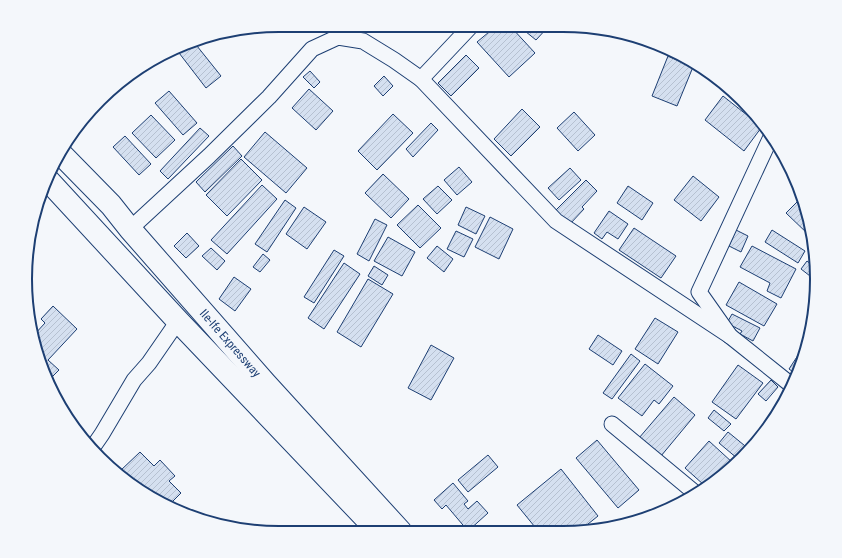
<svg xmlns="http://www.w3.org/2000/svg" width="842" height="558" font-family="'Roboto Condensed',sans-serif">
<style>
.building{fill:url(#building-hatch);stroke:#1d3f73}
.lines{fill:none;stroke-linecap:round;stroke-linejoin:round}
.street-casing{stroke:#1d3f73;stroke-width:17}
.primary-casing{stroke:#1d3f73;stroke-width:24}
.street{stroke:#f4f7fb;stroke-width:15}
.primary{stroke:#f4f7fb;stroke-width:22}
.labels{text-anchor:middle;stroke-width:3;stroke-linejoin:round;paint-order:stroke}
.street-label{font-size:12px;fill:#1d3f73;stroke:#f4f7fb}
.rim{fill:none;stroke:#1d3f73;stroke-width:2}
</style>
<defs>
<pattern id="building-hatch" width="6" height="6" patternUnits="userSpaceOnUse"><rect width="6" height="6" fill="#d5e0f0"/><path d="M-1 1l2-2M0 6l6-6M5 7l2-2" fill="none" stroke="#b6c1d1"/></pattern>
</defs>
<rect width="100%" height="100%" fill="#f4f7fb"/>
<g class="building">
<path d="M495,27H511L535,53L509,77L477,42Z"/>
<path d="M520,27H548L536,40Z"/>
<path d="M193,41L221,76L206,88L176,49Z"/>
<path d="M466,55L479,68L451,96L438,83Z"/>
<path d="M668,56L693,67L677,106L652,96Z"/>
<path d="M310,71L320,82L314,88L303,77Z"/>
<path d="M384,76L393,86L383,96L374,86Z"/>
<path d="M309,89L333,111L316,130L292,108Z"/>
<path d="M169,91L197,123L183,135L155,103Z"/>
<path d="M723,96L757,123L761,128L744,151L705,120Z"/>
<path d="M522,109L540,127L511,156L494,139Z"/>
<path d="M574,112L595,135L578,151L557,128Z"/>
<path d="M393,114L413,133L377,170L358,151Z"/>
<path d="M151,115L175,140L156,158L132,133Z"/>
<path d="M431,123L438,130L413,157L406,149Z"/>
<path d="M200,128L209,136L168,179L160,171Z"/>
<path d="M265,132L307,168L286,193L244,157Z"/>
<path d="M125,136L151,164L139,175L113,147Z"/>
<path d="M233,146L242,156L205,192L196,182Z"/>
<path d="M241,159L262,180L227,216L206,195Z"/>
<path d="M459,167L472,182L457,195L444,180Z"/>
<path d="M570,168L581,180L559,200L548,188Z"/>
<path d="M383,174L409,199L391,218L365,193Z"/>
<path d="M693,176L719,197L701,221L674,200Z"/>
<path d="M586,180L597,191L582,207L584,209L570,224L556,210Z"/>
<path d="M262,185L277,199L227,254L211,240Z"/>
<path d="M438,186L452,200L437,214L423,199Z"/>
<path d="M628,186L653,203L642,220L617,203Z"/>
<path d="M800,199L809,235L786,213Z"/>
<path d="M285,200L296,208L267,252L255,244Z"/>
<path d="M418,205L441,228L420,248L397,225Z"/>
<path d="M304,207L326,222L307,249L286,234Z"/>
<path d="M466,207L485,216L476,234L458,225Z"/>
<path d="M609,211L628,224L618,239L607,232L602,239L594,233Z"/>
<path d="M490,217L513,229L499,259L475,247Z"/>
<path d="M375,219L387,225L369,261L357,254Z"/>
<path d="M634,228L676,256L661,278L619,250Z"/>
<path d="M736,230L748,236L741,252L729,246Z"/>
<path d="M772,230L805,251L798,263L765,242Z"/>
<path d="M456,231L473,239L464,257L447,249Z"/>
<path d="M187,233L199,246L186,258L174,246Z"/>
<path d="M388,237L415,252L402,276L374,261Z"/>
<path d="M437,246L453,259L444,272L427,258Z"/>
<path d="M752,246L796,269L781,298L767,291L770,283L740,267Z"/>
<path d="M211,248L225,261L217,270L202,256Z"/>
<path d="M334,250L344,256L314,303L304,297Z"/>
<path d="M263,254L270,260L260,272L253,267Z"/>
<path d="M807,261L816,268L810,276L801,269Z"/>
<path d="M344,263L360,274L324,329L308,318Z"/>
<path d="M374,266L388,275L382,285L368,276Z"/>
<path d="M234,277L251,289L235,311L219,299Z"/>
<path d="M368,279L393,294L361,347L337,332Z"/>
<path d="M739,282L777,304L764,326L726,305Z"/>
<path d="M53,306L77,329L48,360L59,370L49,380L32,333L34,335L45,323L41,319Z"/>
<path d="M732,314L760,328L753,341L740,334L742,331L727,323Z"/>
<path d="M655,318L678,332L658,364L635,349Z"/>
<path d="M598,335L622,351L613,365L589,349Z"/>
<path d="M806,343L803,361L796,374L789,369Z"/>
<path d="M431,345L454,358L431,400L408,388Z"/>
<path d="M631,354L640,361L612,399L603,393Z"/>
<path d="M645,364L673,386L659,404L654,400L642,416L618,398Z"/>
<path d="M738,365L763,383L736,419L712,402Z"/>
<path d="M771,380L778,387L766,401L758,394Z"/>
<path d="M674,397L695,415L661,456L639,438Z"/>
<path d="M714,410L731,424L724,431L708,418Z"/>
<path d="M774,412L754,447H753L748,443Z"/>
<path d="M728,432L750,450L738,459L719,443Z"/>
<path d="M597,440L639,490L618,508L576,458Z"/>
<path d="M709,441L733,463L704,485L685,468Z"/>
<path d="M140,452L154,466L160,460L175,476L169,481L181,493L167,507L134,485L120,471Z"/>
<path d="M488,455L498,467L468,492L458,480Z"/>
<path d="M561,469L598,516L578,532H539L517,505Z"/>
<path d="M453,483L468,501L464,504L468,509L477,501L488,513L468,531L446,505L442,509L434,500Z"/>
</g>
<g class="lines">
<defs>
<g id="street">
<path d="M421,79L556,221L730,336"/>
<path d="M770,139L699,292L730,336L790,384"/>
<path d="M130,229L209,156L269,97L312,49L338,37L363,41L394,60L421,79L471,26"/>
<path d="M612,424L694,492"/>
<path d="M93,447L102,434L134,380L149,363L178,321"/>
</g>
<g id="primary">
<path id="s1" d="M61,154L111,205L130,229L265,383L401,532"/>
<path d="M46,178L178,321L378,531"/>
</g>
</defs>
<use href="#street" class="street-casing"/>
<use href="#primary" class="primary-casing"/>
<use href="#street" class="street"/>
<use href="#primary" class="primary"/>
</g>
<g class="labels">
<g class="street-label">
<text dy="4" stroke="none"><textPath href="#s1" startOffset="254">Ile-Ife Expressway</textPath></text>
</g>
</g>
<path d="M0 0H842V558H0ZM279 32H563A247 247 0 0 1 810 279V279A247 247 0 0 1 563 526H279A247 247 0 0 1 32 279V279A247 247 0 0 1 279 32Z" fill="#f4f7fb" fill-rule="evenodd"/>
<path class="rim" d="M279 32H563A247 247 0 0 1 810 279V279A247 247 0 0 1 563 526H279A247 247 0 0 1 32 279V279A247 247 0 0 1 279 32Z"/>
</svg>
